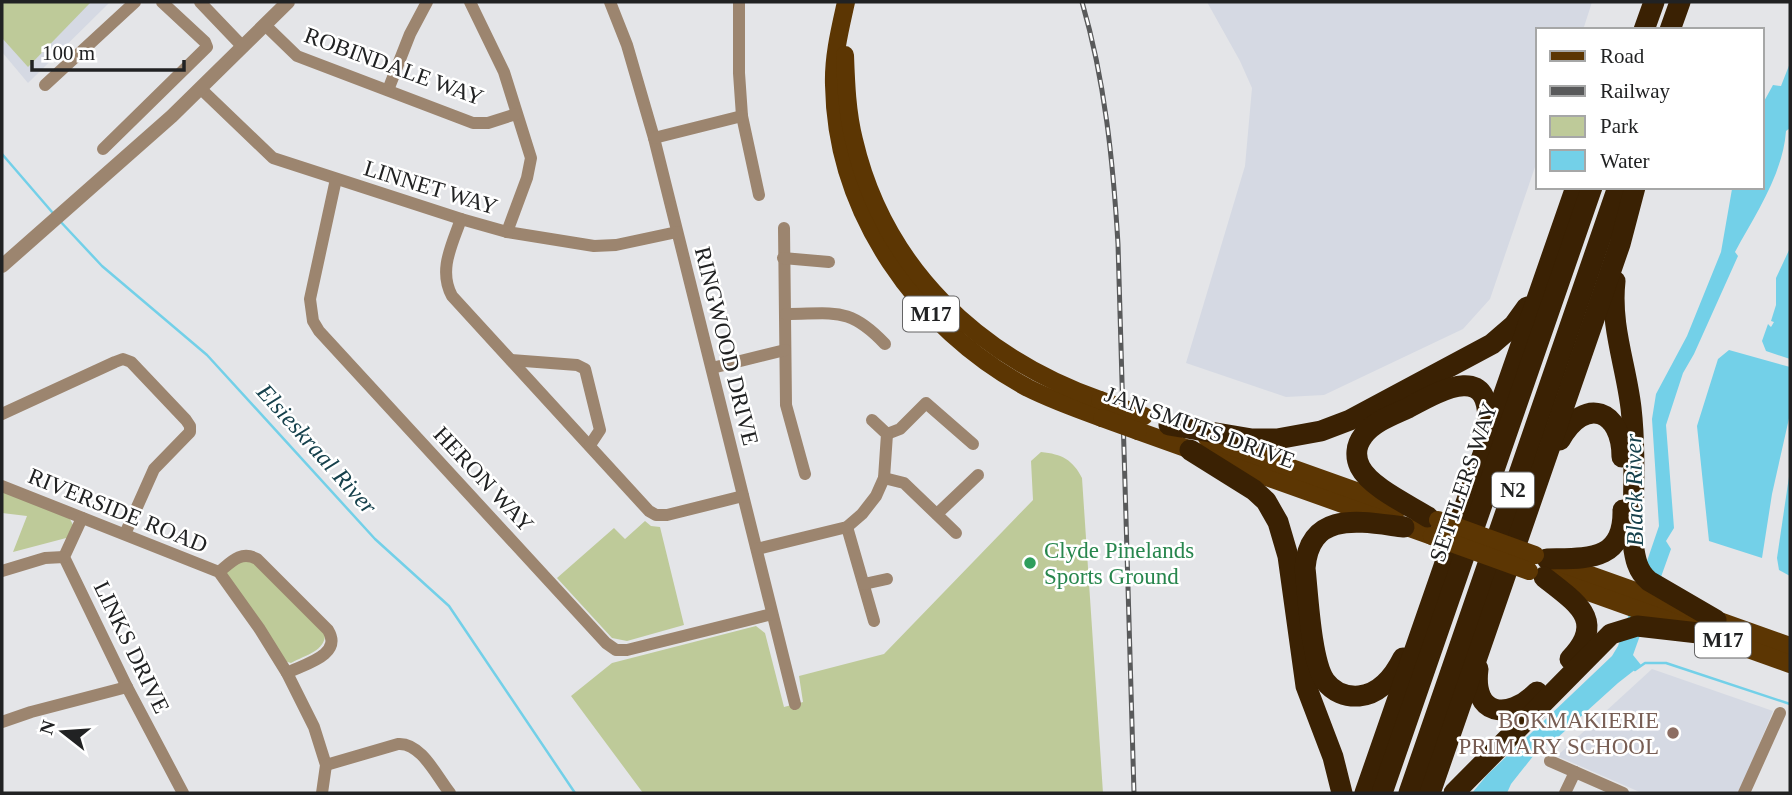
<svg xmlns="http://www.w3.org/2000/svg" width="1792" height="795" font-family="'Times New Roman',serif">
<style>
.built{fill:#d5d9e3}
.green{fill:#beca99}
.water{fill:#73d0e8}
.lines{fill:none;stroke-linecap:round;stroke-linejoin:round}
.stream{stroke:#73d0e8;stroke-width:2.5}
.minor{stroke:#9c856f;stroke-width:12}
.tertiary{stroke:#9c856f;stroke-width:14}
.primary{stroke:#5c3603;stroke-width:18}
.motorway{stroke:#3a2103;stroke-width:21}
.rail-casing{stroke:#595a5b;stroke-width:5}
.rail{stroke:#fff;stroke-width:2.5;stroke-dasharray:8;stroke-linecap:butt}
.primary-bridge{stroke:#5c3603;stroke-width:18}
.leisure-dot{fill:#2e9e5b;stroke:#fff;stroke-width:2.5}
.education-dot{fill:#8d6e63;stroke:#fff;stroke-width:2.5}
.labels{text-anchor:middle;stroke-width:5;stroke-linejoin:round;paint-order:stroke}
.shield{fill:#fff;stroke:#646465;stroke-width:2}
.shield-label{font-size:21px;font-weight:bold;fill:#212223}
.street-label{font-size:23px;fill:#212223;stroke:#fff}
.leisure-label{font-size:23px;fill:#27864d;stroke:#fff;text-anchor:start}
.education-label{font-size:23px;fill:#785e54;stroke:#fff;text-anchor:end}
.water-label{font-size:24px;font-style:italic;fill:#16414c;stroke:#fff}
</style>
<rect width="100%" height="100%" fill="#e4e5e8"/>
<g class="built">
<path d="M2,2H110L28,83L2,52Z"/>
<path d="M1207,2H1592L1583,30H1538V158L1490,299L1463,329L1324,395L1286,397L1186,363L1245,166L1252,88L1240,61Z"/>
<path d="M1652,669L1773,711L1739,793H1642L1557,756Z"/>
</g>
<g class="green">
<path d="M2,2H91L28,67L2,38Z"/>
<path d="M1041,452C1062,454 1073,460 1082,478L1103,793H643L571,696L612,663L756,626L765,633L784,707L803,702L799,676L884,654L1033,500L1031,461Z"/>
<path d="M2,491L69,517L74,527L70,537L13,552L27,516L2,513Z"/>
<path d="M645,521L651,526L660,527L684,625L627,641L612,638L557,578L614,528L625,539Z"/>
<path d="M248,556L325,631C327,651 307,654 291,663L284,661L225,571Z"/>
</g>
<g class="water">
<path d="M1790,63V128L1786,131C1783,174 1755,215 1735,252L1738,256L1694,354L1683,373L1666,425L1674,528L1666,541L1671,549L1633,655L1641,665L1618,683L1556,739L1538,750L1511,784L1507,793H1472L1487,775L1612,656L1618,646L1659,526L1652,419L1656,394L1687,336L1721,252L1732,189L1762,187V105L1773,85L1781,86Z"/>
<path d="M1790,248V359L1766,351L1762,341L1768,324L1771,327L1774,322L1771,321L1776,305V278Z"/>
<path d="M1729,350L1790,367V414L1772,494L1762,558L1709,541L1697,426L1718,359Z"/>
<path d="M1790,470V576L1779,570L1777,558Z"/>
</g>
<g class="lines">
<g class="stream">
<path d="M2,154L52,212"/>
<path d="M59,220L102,266L207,355L375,539L449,606L575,793"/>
<path d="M1635,670L1645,663H1666L1790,704"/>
</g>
<g class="minor">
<path d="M200,2L243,47"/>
<path d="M470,2L504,72L531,158L527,178L507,232"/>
<path d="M610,2L627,45L654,138L795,704"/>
<path d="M739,2V73L742,116L759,195"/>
<path d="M265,25L297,56L473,123H488L516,114"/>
<path d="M45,85L135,2"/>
<path d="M201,89L273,158L461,219L507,232L594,246L616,245L677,232"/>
<path d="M388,90L410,34L427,2"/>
<path d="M654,138L742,116"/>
<path d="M103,149L207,47L205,42L162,2"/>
<path d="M336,179L310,299L313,321L319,331L606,643L616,650H627L772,614"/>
<path d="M461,219C452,245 438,270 452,296L649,511L656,515H667L743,496"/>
<path d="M784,228L786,405L805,474"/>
<path d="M783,258L829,262"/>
<path d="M786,314C835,314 849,306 885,344"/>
<path d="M511,360L577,365L585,369L600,430L590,445"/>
<path d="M712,368L785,350"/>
<path d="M2,414L115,362L123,359L131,362L186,420L190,426V432L154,469L125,534"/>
<path d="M887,434L900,429L926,403L973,444"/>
<path d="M884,478L904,483L956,533"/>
<path d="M2,486L219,572L259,628L287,673L314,727L326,765L322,793"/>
<path d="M937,514L978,475"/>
<path d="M82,518L64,557L127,687L183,793"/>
<path d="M847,527L874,621"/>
<path d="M757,549L847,527L862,514L876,496L884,478L887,434L872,420"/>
<path d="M2,571L45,558L64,557"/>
<path d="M219,572C231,562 241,550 257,559L328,630C343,655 305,664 287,673"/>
<path d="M864,584L887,579"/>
<path d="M2,722L31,712L127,687"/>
<path d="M1550,761L1623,793"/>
<path d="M326,765L398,744C421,742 437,777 450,793"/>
<path d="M1565,793L1575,772"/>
<path d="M1744,793L1780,713"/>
</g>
<path class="tertiary" d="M2,266L172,116L288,2"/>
<g class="primary">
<path d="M846,2C840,29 833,57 834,85C836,213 917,328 1028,388C1052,400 1077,409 1102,418"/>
<path d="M845,55C846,83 847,112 854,140C884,269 979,357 1100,400"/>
<path d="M1138,431L1432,536"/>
<path d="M1207,438L1401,507"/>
<path d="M1551,561L1790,646"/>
<path d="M1552,579L1790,664"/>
</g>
<g class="motorway">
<path d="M1644,30L1654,2"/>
<path d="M1670,30L1680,2"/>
<path d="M1615,281C1610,326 1626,365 1631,408C1636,452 1633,498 1633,543C1635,558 1637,571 1649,581L1716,620"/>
<path d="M1169,425L1252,439H1277L1321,431L1350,420L1492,344L1514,325L1527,307"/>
<path d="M1560,440C1585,395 1622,410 1622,457"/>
<path d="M1190,450L1254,490L1266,501L1278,522L1288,556L1306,686L1333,757L1342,793"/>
<path d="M1428,517C1409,505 1370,487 1360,467C1355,457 1356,445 1363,436C1373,422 1393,415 1408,408C1441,390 1494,360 1487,429"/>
<path d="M1547,559C1587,558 1624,562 1623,510"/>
<path d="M1544,577C1575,602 1608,620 1570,659"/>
<path d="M1403,658C1394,676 1380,694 1359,696C1346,697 1333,692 1325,681C1311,661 1308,595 1305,568C1310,509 1362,522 1404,527"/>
<path d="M1478,669C1472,716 1508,721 1537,692"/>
<path d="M1365,793L1576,187"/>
<path d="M1382,793L1592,187"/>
<path d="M1409,793L1618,187"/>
<path d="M1430,793L1620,244L1635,187"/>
<path d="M1454,793L1611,634L1637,626L1707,634"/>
</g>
<defs>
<path id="rail" d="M1082,2C1105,81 1113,161 1118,244L1134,793"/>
</defs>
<use href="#rail" class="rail-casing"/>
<use href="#rail" class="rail"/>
<g class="primary-bridge">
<path d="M1100,400L1144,416"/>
<path d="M1102,418L1138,431"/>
<path d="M1438,520L1535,555"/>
<path d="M1432,536L1529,571"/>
</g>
</g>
<circle class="leisure-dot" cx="1030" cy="563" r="7"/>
<circle class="education-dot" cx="1673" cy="733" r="7"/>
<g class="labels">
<g class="shield">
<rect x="903" y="296.5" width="56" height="35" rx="5"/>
<rect x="1492" y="472.5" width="42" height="35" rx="5"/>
<rect x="1695" y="622.5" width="56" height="35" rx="5"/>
</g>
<g class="shield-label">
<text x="931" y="321">M17</text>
<text x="1513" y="497">N2</text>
<text x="1723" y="647">M17</text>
</g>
<g class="street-label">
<text transform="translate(394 66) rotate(20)" y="8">ROBINDALE WAY</text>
<text transform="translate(431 187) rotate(17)" y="8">LINNET WAY</text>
<text transform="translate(727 346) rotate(76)" y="8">RINGWOOD DRIVE</text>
<text transform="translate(1200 427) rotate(20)" y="8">JAN SMUTS DRIVE</text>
<text transform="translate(484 479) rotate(47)" y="8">HERON WAY</text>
<text transform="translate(1463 482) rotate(-71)" y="8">SETTLERS WAY</text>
<text transform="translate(118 510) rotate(22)" y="8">RIVERSIDE ROAD</text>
<text transform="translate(132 647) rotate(64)" y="8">LINKS DRIVE</text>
</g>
<g class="leisure-label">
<text x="1044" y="558">Clyde Pinelands<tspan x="1044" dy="26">Sports Ground</tspan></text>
</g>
<g class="education-label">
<text x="1659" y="728">BOKMAKIERIE<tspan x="1659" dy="26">PRIMARY SCHOOL</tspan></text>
</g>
<g class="water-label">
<text transform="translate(317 449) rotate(48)" y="8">Elsieskraal River</text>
<text transform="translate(1634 490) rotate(-91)" y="8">Black River</text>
</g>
</g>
<rect width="1792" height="795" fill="none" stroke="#212223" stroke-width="7"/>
<rect x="1536" y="28" width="228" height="161" fill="#ffffff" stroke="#a6a7a7" stroke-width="2"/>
<rect x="1550" y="51" width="35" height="10" fill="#5c3603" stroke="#a6a7a7" stroke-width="2"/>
<text x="1600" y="63" font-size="21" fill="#212223">Road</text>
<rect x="1550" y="86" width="35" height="10" fill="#595a5b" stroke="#a6a7a7" stroke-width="2"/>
<text x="1600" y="98" font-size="21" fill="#212223">Railway</text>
<rect x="1550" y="116" width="35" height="21" fill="#beca99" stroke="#a6a7a7" stroke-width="2"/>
<text x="1600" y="133" font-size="21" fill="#212223">Park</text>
<rect x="1550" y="150" width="35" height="21" fill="#73d0e8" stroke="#a6a7a7" stroke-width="2"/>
<text x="1600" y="168" font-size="21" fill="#212223">Water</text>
<g transform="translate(63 732) rotate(287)" stroke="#ffffff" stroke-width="5" paint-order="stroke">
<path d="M0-5L12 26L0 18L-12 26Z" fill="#212223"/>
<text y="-10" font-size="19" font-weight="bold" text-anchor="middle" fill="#212223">N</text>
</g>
<path d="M32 60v10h152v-10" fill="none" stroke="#212223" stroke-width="3.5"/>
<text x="42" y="60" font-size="21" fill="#212223" stroke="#ffffff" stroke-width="5" paint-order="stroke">100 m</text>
</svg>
